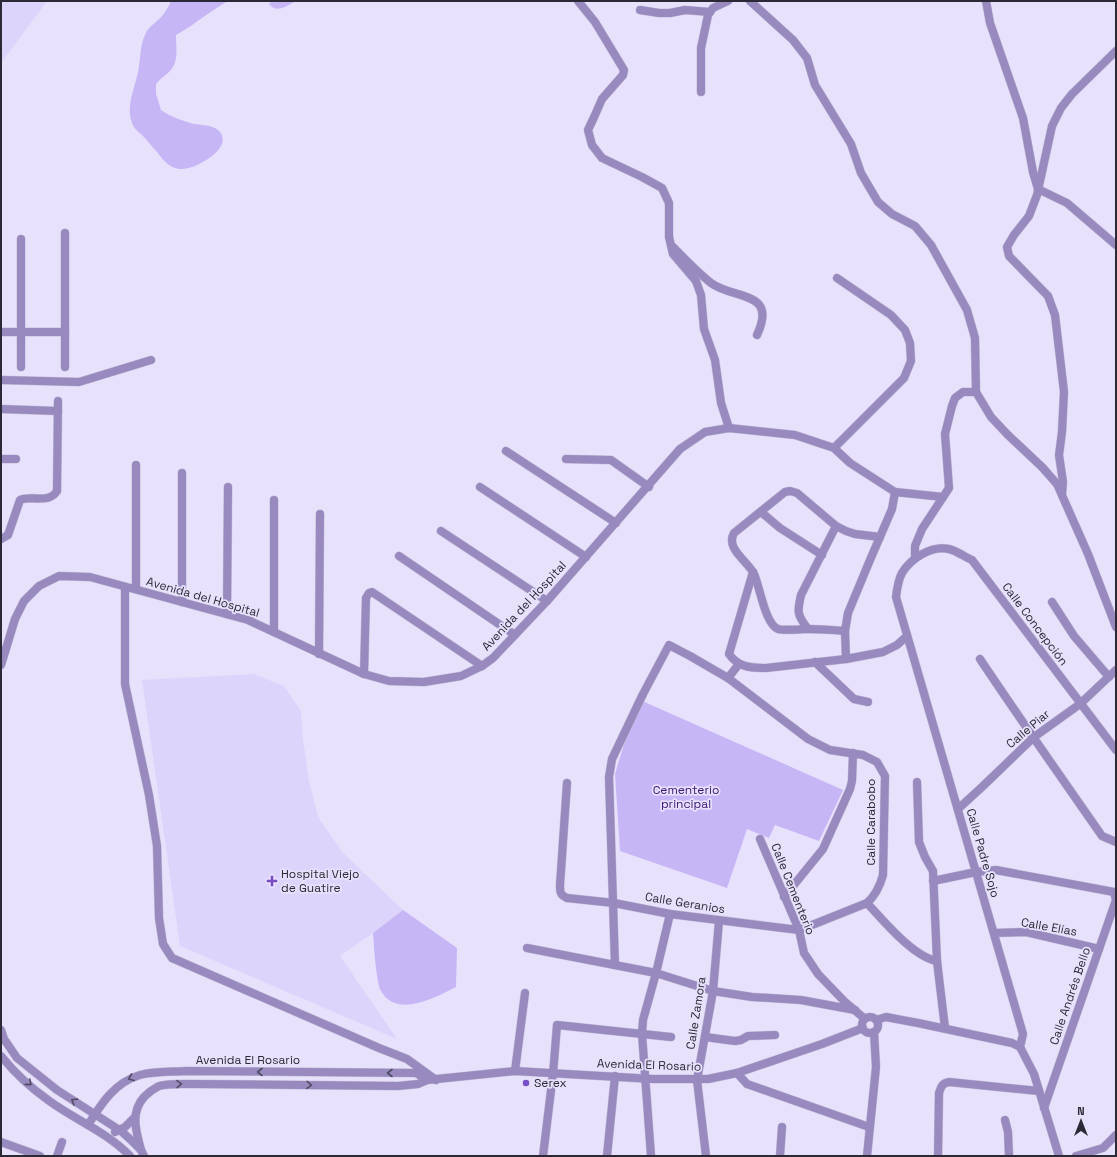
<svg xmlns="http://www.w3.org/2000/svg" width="1117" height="1157" font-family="'Space Grotesk',sans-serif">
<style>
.built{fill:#ddd4fc}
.green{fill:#c6b6f5}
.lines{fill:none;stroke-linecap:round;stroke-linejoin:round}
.minor-casing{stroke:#c5c0d8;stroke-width:9}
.minor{stroke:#988abf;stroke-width:8}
.oneway{stroke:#524b66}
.poi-dot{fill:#784ec7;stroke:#e7e1fc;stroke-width:1.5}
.labels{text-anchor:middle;stroke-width:3.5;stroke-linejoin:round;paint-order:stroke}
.street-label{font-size:12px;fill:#2c2936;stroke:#e7e1fc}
.park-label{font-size:12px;fill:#3c1672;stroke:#e7e1fc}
.poi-label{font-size:12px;fill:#2c2936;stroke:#e7e1fc;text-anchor:start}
</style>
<rect width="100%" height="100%" fill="#e7e1fc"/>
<g class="built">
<path d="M1,1H47L1,63Z"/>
<path d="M254,674L284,686L301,711L303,739L309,781L318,817L343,853L403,910L373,933L340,956L397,1039L180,946L142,680Z"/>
</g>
<g class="green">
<path d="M171,1H228C210,11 194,25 176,35C176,47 179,62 170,71C166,75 161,78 156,84V94L161,110C171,117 183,121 194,124C202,125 215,125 220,132C231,147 206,161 195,166C176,173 168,167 157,152C152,147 148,141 143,136C139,132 134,129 132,123C125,103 137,85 139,66C141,54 140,43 147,31C151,25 157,22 162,16C165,12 169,6 171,1Z"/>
<path d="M272,1H296C286,6 277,14 269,4Z"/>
<path d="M640,700L843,790L819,841L775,825L769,838L747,829L727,888L620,851L615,774L625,741Z"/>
<path d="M403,910L457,948L456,987C436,997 397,1019 381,991C376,982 374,945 373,933Z"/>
</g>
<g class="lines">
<defs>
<g id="minor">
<path d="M578,1L595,22L624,70L623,75L602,99L595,115L588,130L592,145L602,158L642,177L662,188L669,203V237L673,254L696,281L701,295L704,329L715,360L721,403L729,428"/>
<path d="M750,1L793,40L807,58L815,85L851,144L861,173L878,202L892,214L915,226L931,245L967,310L975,338L976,392L991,417L1008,435L1042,467L1057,484L1088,554L1116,627"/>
<path d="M986,1L990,23L1023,118L1033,172L1038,189L1067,203L1116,245"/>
<path d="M640,10L659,13H670L685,10L710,12"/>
<path d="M701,92V48L708,15L713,8L728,1"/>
<path d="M65,233V367"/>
<path d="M21,239V367"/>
<path d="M673,247C685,259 698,273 711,283C734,300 778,290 757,335"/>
<path d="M1,332H65"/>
<path d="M1,380L79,382L151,360"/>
<path d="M1,409L58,411"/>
<path d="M834,448L904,378L911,361L910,343L905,330L891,315L837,278"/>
<path d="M506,451L616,523"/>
<path d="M1,459H16"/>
<path d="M566,459L611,460L649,487"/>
<path d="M480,487L586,557"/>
<path d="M1062,494L1063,482L1059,455L1062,432L1064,392L1055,315L1048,296L1009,256L1007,247L1014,235L1029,216L1037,195L1052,126L1061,108L1072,94L1116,51"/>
<path d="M274,500V632"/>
<path d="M761,512L780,528L822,555"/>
<path d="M441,531L547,601"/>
<path d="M1,539L8,535L20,500C33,495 49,504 57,491L58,401"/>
<path d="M399,556L515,635"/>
<path d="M915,558V546L922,529L949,488L945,434L952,406L955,398L963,392H976"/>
<path d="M753,572L729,654C738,667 750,668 766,668L846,659L883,652L897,645L907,636"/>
<path d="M125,587V684L149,795L157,846L159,918L163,944L172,958L379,1048L407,1059L436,1080"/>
<path d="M136,589V465"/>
<path d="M182,602V473"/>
<path d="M1052,602L1074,636L1109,677"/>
<path d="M227,614L228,487"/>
<path d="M808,629C797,615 797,612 801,595L836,526"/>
<path d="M845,631C833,630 820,629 808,629C800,629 784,631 778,629C765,624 760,587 754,574C748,561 725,549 734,533L785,492L790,491L797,493L836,526L846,531L855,534L880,537"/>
<path d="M319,654L320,514"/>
<path d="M846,659L845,631L848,613L870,560L892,509L895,492"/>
<path d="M980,659C1020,719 1061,777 1102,836L1116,842"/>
<path d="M815,662L854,699L868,702"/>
<path d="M1,665L15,619L24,601L39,586L59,576L90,577L248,620L364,674L389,681L424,682L461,676L482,666L493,658L547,601L680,449L705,432L729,428L795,435L834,448L850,463L895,492L943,497"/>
<path d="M364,674L366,598L369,593L372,592L482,666"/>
<path d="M728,678L739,664"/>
<path d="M917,782L919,842L925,857L933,871L937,961L945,1028"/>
<path d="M567,783L560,885C560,892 560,895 567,898L614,903L670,914L799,930L812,925L867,903C876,895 880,886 883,875L885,776L877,762L863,755L830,750L808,739L728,678L690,656L669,645L643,694L612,759L609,777L615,965"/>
<path d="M958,809L982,787L1034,737L1080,704L1116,670"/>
<path d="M760,839L799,930L804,953L818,974L845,1002L865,1019"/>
<path d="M933,881L976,872L996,870L1114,892L1116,900L1044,1108"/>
<path d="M784,897L823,849L850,789L852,781L853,753"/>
<path d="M867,903C883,920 913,957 937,961"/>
<path d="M994,933L1026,932L1099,949"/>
<path d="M527,948L656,973L713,991L752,997L801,1000L855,1010"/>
<circle cx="870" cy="1025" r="8"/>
<path d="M876,1020L886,1017L918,1023L1012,1043L1020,1047"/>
<path d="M1,1030L4,1039L17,1058L57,1090L121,1131L131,1140L141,1150L144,1156"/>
<path d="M705,1037L735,1041L741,1040L748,1036L775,1035"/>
<path d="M1,1056C14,1072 31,1088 48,1100C75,1120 107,1132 130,1156"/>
<path d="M515,1071L525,993"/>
<path d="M737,1073L747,1084L869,1127"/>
<path d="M1005,1120L1008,1132L1009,1156"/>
<path d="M88,1125C101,1104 115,1082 140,1075C154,1071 171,1072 186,1071L416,1073L427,1080"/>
<path d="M115,1132L125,1127L135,1117"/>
<path d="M1,1142L40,1156"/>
<path d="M141,1150C136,1131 130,1113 144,1097C149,1092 153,1089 159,1086C170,1083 182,1084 193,1084L398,1086L418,1084L427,1080L515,1071L653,1079H708L737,1073L822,1044L863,1028"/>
<path d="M57,1156L62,1142"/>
<path d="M543,1156L553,1074L557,1025L671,1037"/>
<path d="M607,1156L615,1076"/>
<path d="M651,1156L642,1034L643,1020L656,973L670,914"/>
<path d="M706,1156L697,1080L713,991L719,921"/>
<path d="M780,1156L782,1127"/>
<path d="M867,1156L876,1067L874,1032"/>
<path d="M938,1156L939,1093C941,1087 942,1083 949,1082L1039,1091"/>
<path d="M1059,1156L1034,1074L1020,1047L1023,1034L896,597C897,589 898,580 902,573C911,558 932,545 949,549C957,551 965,557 972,560L1116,750"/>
<path d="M1076,1156L1103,1148L1116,1135"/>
</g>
</defs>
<use href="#minor" class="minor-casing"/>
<use href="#minor" class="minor"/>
</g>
<defs><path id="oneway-chevron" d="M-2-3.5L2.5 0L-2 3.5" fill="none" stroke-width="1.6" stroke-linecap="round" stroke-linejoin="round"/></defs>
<g class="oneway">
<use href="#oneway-chevron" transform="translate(260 1072) rotate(-180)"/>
<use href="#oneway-chevron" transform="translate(390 1073) rotate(-180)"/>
<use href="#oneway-chevron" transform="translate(131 1078) rotate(158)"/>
<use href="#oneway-chevron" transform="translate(29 1083) rotate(41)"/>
<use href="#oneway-chevron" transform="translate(179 1084) rotate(-2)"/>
<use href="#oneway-chevron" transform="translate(309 1085) rotate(1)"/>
<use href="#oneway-chevron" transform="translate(74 1101) rotate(-148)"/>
</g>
<g class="poi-dot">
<path d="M270 875h4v4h4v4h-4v4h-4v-4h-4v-4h4z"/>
<circle cx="526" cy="1083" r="4"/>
</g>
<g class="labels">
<g class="street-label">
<text transform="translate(203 597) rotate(16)" y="4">Avenida del Hospital</text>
<text transform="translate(524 606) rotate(-47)" y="4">Avenida del Hospital</text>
<text transform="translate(1035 624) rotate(53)" y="4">Calle Concepción</text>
<text transform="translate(1028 729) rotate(-40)" y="4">Calle Piar</text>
<text transform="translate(871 822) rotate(-90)" y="4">Calle Carabobo</text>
<text transform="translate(983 853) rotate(74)" y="4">Calle Padre Sojo</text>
<text transform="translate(793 889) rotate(68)" y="4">Calle Cementerio</text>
<text transform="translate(685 903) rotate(9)" y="4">Calle Geranios</text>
<text transform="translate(1049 927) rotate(10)" y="4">Calle Elías</text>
<text transform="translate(1070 996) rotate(-71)" y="4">Calle Andrés Bello</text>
<text transform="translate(696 1013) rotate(-81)" y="4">Calle Zamora</text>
<text x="248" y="1064">Avenida El Rosario</text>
<text transform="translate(649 1065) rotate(2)" y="4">Avenida El Rosario</text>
</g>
<g class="park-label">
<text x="686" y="794">Cementerio<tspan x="686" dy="14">principal</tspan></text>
</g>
<g class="poi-label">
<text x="281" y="878">Hospital Viejo<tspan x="281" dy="14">de Guatire</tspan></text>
<text x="534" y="1087">Serex</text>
</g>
</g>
<rect width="1117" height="1157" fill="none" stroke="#2c2936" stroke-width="4"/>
<g transform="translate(1081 1121)" stroke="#e7e1fc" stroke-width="3" paint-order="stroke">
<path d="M0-3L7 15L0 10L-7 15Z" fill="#2c2936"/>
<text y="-6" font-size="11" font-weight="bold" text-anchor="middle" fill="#2c2936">N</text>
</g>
</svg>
